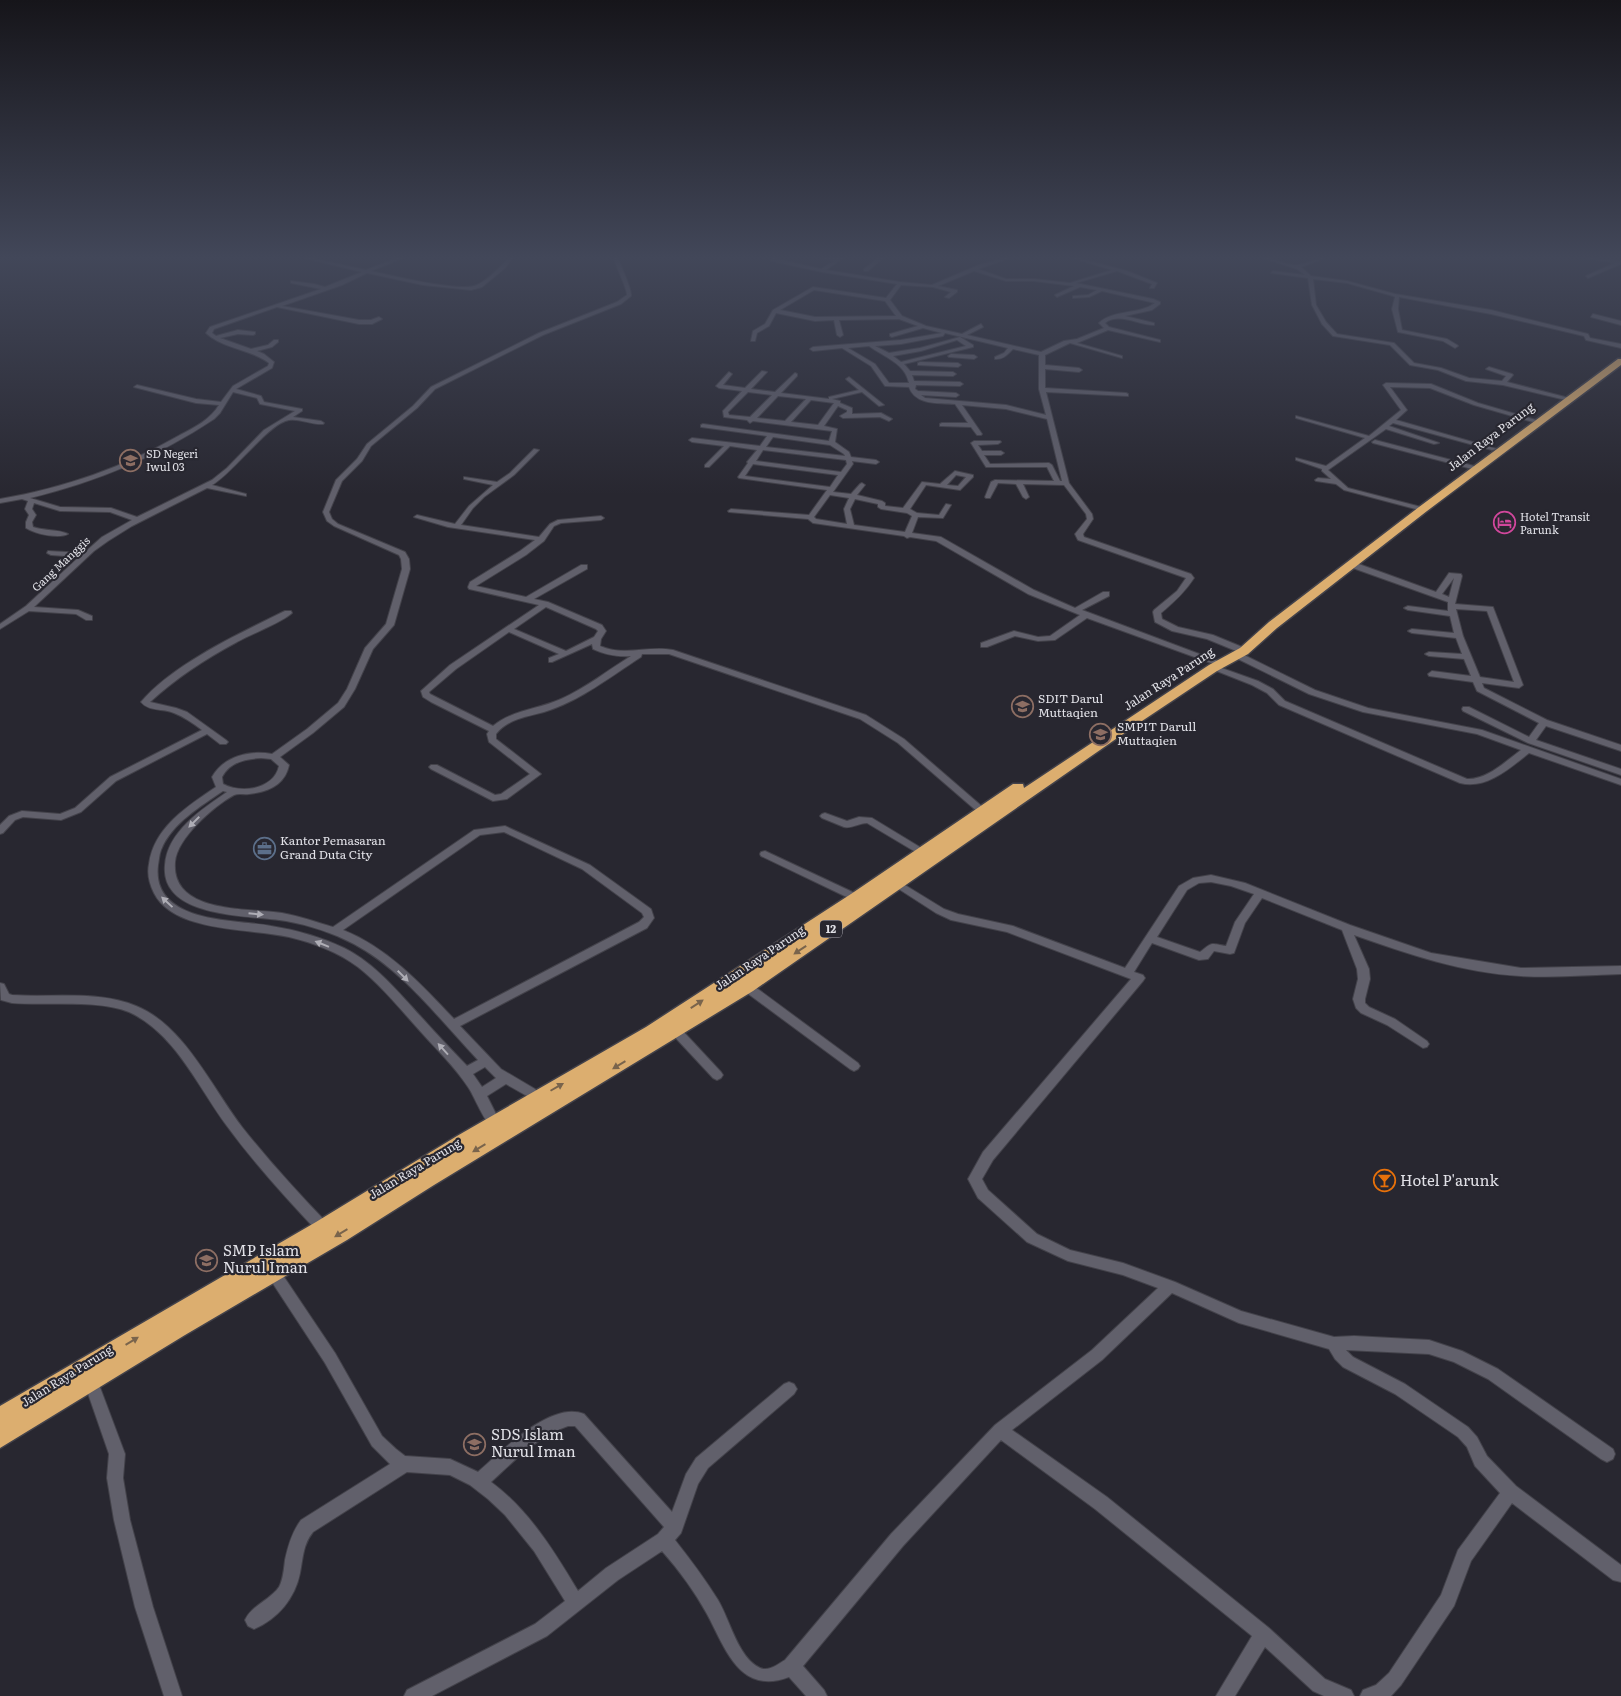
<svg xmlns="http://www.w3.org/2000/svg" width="1621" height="1696" font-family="Literata,serif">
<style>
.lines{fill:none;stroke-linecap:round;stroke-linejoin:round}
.street-casing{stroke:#43424a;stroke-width:2}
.highway-casing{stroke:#43424a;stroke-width:3}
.street{fill:#61606b;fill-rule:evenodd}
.highway{fill:#dcae6f;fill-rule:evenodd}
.oneway{fill:#aeadb5}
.oneway2{fill:#79644c}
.labels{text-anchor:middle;stroke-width:4.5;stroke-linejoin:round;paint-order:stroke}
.far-poi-label{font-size:11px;fill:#e1e1e7;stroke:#282730;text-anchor:start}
.far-street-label{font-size:11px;fill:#e1e1e7;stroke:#282730}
.shield{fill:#282730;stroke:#aaa9b0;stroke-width:1}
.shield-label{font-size:11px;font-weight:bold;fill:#e1e1e7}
.street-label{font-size:12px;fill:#e1e1e7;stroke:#282730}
.poi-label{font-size:12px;fill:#e1e1e7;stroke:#282730;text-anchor:start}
.near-poi-label{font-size:15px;fill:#e1e1e7;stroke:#282730;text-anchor:start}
</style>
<rect width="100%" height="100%" fill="#282730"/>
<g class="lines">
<defs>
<g id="street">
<path d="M304,258H311L366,270L397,258H403L371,271C390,275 461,293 477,285C488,280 500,267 509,258H513L505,268L482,287L471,290L423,285L367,273L342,285L282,306L359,320H371L379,317L382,319L372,324H359L277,307L214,329L212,333L216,336L238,330L255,332V334L253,335L238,334L220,338L251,349L268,345L274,340H278V342L272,347L257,351L264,354L274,362L272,368L236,389L261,396L264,402L302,409V411L293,417L321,421L324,423L323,424C312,425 299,418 289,420C269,423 233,473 212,485L246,494V496L207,488L132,526L108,541L94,551L34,607L78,610L92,616V620H86L76,614L29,611L0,629V624L26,606L79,557L51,555L47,553L48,551L84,553L102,537L132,520L110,512L60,511L34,503L32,509L36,515L32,522L33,527C44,531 58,529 68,534C59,539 35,534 26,528V522L29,515L25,509L28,501L22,499L0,503V499C64,488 124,467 180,435C194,428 211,419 219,405L196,403L134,387L137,385L196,399L221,402L233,386L268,366L269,363C251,349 223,349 206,333L210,327L321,289L291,283V281L314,284L325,287L362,272ZM233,392L257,398L260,404L295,411L264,430L227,468L212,480L137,517L111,508L60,507L30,498C96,482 157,457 214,419L220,413Z"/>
<path d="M614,258H618C621,267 632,289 631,296L621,304L543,335L435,389L417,408L371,446L362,461L342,481L329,512L332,519L338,524L405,552L409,559L410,569L394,625L373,649L355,689L344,707L313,733L280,757L289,765C285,785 268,792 249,794C244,795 239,793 234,795C214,806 177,838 175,862C171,914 247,908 282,913C299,916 316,922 333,927L474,830L505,826L590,865L651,909L654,918L647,928L460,1026L501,1069L535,1089L547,1101L545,1104L541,1106L537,1104L527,1096L506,1084L487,1096L496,1114L505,1127L503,1131C488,1136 476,1098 468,1087C455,1067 437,1050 421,1032C401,1010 382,986 358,967C338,952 314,943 289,937C250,928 174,933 154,893C149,883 147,874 149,864C154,827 188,806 216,787L212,777C224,756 249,750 272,754L307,729L338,703L347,689L365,648L386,624L402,569L401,559L399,555L334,526L327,521L323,512L336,480L357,459L367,444L413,406L431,387L539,333L617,302L627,295C627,288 616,267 614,258ZM261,758L271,759L279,766C274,789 242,794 223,784L222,777C230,762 245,759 261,758ZM223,791L227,792C202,809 167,832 165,865C160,919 251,915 286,921C309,925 333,933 354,944C403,970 440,1020 478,1060L467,1066C452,1050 437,1035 423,1019C399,993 376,964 344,948C321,937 296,930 271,926C235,919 151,924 158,865C159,860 159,855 161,850C171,824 201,806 223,791ZM504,832L582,869L642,913L644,917L639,922L454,1019C422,985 388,948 343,930L480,835ZM485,1067L496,1078L482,1087L473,1074Z"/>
<path d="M773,258L821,269L834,261L821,258H843L826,270L900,282L932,285L979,265L1004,258H1010L978,269L1006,279H1034L1070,283L1112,270L1072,258H1078L1127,271L1157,283L1154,288H1150L1152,284L1117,271L1076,283L1153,299L1160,302V304L1152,310L1125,316L1154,323V325C1138,325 1119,312 1105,323L1109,327L1160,340V342L1108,330L1077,343L1122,356V358L1070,343L1045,355V365L1079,368L1082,370L1079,372L1045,369V388L1126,393L1128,394V396L1046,392L1069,483L1092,514L1093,519L1083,534L1084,537L1191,574L1194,578C1185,592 1174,602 1161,613L1162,619L1178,627L1213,635L1247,649V653H1241L1207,639L1172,631L1155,622L1153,612L1154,610L1177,591L1186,578L1078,540L1075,534L1087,519L1086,514L1064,485L1023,484L1029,497L1026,499L1023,497L1016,484L998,483L990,498H986L985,497L991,482L995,480L1054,481L1047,467H986L971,443L974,441H1000L1001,442L998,444L978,445L982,451H1001L1004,453L1001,455H984L990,464L1049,463L1052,465L1060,481H1062L1047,419L1006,409L962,405L982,434L981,435H977L971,427L940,426V424L942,423H968L955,404C938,403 915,405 909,387L885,386L871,366L842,348L813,351L810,349L813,347L901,340L942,333L923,328L892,337L890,336V334L918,326L899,319L839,320L843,335L840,337L837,335L834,320L815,321L776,313L769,326L757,333L755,341H751L753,331L765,324L773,310L813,287L886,298L897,284L822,272L771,261ZM974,271L1006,281H1034L1074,286L1055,295L1057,297L1080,287L1097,290L1088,295L1073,296V298L1089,297L1102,291L1155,303C1139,315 1114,309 1099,323L1104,328L1077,339L1064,341L1041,352L967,335L983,327L981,324L962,334L926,326L902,316L890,300L901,285L933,287L951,292L945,297L949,298L957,292V290L938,286ZM814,290L885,301L896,316L815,317L780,310ZM945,333L1008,348L1004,353L995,357V359C1003,360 1008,354 1013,349L1039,355V389L1046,415L1006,405L925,398L921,395L956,397L959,395L956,393L918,391L915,389L916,385L960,386L963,384L960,382L914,381L912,375L953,376L956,374L953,372L910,371L904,364L973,347V345L960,337L920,348L889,353L875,346L901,344L943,336ZM957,340L966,346L901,362L893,356L921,351ZM869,346C884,357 905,363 909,383H889L875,364L848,348Z"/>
<path d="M878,258H883L868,271H864V269Z"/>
<path d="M1263,258C1274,258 1283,264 1294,265C1304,266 1315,258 1325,258L1301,267L1311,276L1347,281L1395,294L1491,310L1588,334L1590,338L1621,344V348L1586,340L1584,336L1491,314L1399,297L1398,309L1402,330L1447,339L1457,345L1458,346L1455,348L1443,341L1398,332L1392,309L1395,297L1393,296L1347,283L1313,279L1316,305L1326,322L1337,334L1394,343L1414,363L1441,368L1469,378L1502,381L1506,376L1486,369L1489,367L1512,374L1513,375L1507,382L1573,399L1570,401L1503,385L1466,381L1438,370L1410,365L1390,345L1333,336L1322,324L1312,305L1308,278L1271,273L1273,271L1305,275L1297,269Z"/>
<path d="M1585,258L1621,261V264L1588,278L1586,276L1615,263Z"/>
<path d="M1593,314L1621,321V325L1591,317Z"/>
<path d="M951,354L974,355L977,357L974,359L949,357L948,356Z"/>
<path d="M920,362L958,363L961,365L958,367L918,365V363Z"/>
<path d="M762,371L767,372L751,389L775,392L795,373L797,374V376L781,393L829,399V397L859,390L847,380L846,379L849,377L884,405L879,406L862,392L832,399L840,401V403L852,408V414L881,413L892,419L889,421L880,417L843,418L840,416L847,412V410L838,406L824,426L837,429L835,442L849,452L851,457L876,460L879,462L876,464L852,461L853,464L833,492L851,494L860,484L862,483L865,485L857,495L882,501L885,503V506L903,508L922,482L940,484L955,471L973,475V477L960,490L926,485L910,509L917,513L939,515L946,504L951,505L943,518L918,517L912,533L941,537L1034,590L1075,608L1103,592H1109V596L1082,610L1218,661L1214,663H1211L1087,618L1055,640L1038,641L1015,636L987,647H981V643L1014,631L1038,637L1050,636L1080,615L1028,594L936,541L910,537L907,538L904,536L813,523L808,519L729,512L728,511L731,509L809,515L827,490L739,478L738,477L748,463L747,462L757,450L730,446L709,467H705V465L724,446L692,442L689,440L692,438L760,446L767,436L701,427V425L703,424L829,441L832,431L753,421L750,423L747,420L724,417L723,411L742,391L719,388L716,386L717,385L729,372L732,374L723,385L745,388ZM748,392L772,395L750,417L729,415L728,412ZM778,396L806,399L785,421L757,418ZM811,400L834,403L818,425L791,422ZM773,437L830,445L844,454L845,456L766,447ZM763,450L846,460L847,464L841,472L756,461ZM753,464L838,475L830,487L745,476ZM956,475L966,477L958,486L947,485ZM830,495L849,498L844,509L847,524L816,519L814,517ZM855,499L878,504V507L881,509L907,513L912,516L905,532L854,525L850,509Z"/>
<path d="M1386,383L1431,384L1478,403L1536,420L1533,422L1474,405L1430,388L1390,387L1407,410L1396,420L1497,449L1492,450L1393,423L1389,426L1439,443L1434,444L1386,429L1328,470L1348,488L1425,508V510L1423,511L1344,490L1336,484L1316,481L1315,480L1318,478L1331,479L1322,471V469L1296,460V458L1326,466L1365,438L1296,418V416L1369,436L1401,410L1383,385Z"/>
<path d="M1375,440L1478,467L1479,468L1476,470L1373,443L1372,442Z"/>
<path d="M534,449L539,450L514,475L484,497L473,508L461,525L539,537L550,524L558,520L601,516L604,518L601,520L561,523L554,526L544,541L526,555L476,586L526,597L581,565H587V569L534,599L548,602L602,625L606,631L601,639L600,646C624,657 648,645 673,650L866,715L904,739L985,809L987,811L985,813H979L898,743L860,719L669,654H642L641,657C610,677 580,701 544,712C526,717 508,719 496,734V739L541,774L507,799L493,801L431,769L429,767L431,765H437L495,795L501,794L530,774L489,742L487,734L489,731L431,702L423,697L421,691L450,665L539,605L469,589L468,587L470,582L520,551L535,540L448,527L414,517L417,515L455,524L469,506L493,485L464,479V477L497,482L510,473ZM546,607L596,629L598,631L594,637L566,651L514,629ZM509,632L559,654L549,658V662H552L592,644L593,649C606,655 617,657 631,656C608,670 586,688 561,699C539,709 512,710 493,726L430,694L429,692L456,669Z"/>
<path d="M1350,563H1356L1436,592L1449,573L1461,574L1462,576L1455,604L1493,607L1523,685L1519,688L1482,683L1484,688L1547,720L1621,745V751L1546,726L1536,740L1621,769V775L1528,743L1463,711L1462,709L1463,707H1469L1529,737L1539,723L1477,691L1473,682L1429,676L1428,674L1432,671L1471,676L1464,659L1429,656L1425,654L1429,652L1462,654L1456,638L1412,633L1408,631L1412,629L1454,633L1450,616L1408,610L1404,608L1408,606L1448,611V602L1350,567ZM1454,578L1449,597L1442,594ZM1456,609L1487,611L1514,682L1480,677L1463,636Z"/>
<path d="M285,611H291L292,613C281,623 251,634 237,642C205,659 176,678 150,702L176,708L187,712L226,740L228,742L226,744H220L207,734L116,781L81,812L61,820L23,817L15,820L3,833L0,834V825L9,816L22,811L60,814L75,808L110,777L202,730C193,723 184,717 174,713C163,708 149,712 141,702C173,664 240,633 285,611Z"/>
<path d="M1234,653H1240L1315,690L1368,708L1482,730L1621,779V785L1529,753C1510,768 1486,790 1460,783L1279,705L1267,693L1252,685L1209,668L1213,666H1216L1258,681L1273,689L1285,701L1467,779C1487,780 1506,761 1521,750L1477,734L1363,712L1309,694L1234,657Z"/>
<path d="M825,813L847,821L859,817L872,818L928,852L923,855L919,854L867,823C859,823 851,829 844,827L822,818L820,816L822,814Z"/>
<path d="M765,851L861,896L862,898L861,900H853L761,856L760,854L761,852Z"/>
<path d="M1211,875L1245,883L1350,925L1431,953L1521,968L1621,966V974C1588,975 1554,978 1521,976C1463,973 1408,954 1354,935L1369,969L1370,979L1365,999V1003L1369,1007L1395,1019L1427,1041L1429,1044L1427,1047L1423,1048L1387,1025L1361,1013L1356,1008L1353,999L1358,979L1357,969L1342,930L1262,898L1245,923L1234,953L1230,954L1214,951L1208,959L1199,960L1152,943L1134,972L1143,975L1145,978L1143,981L993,1160L982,1179L988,1190L1037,1234L1070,1250L1123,1263L1175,1282L1241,1311L1334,1337L1354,1336L1429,1340L1462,1351L1498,1369L1613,1449L1615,1454L1613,1459L1607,1462L1601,1459L1488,1379L1454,1362L1429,1354L1346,1350L1353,1357L1405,1384L1468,1427L1477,1437L1487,1456L1516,1486L1621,1565V1582L1613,1580L1512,1503L1471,1561L1454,1606L1401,1685L1391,1696H1360L1363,1690L1376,1685L1389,1673L1441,1595L1458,1550L1500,1493L1475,1466L1467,1447L1458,1437L1395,1394L1343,1367L1335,1359L1329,1349L1239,1323L1172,1293L1102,1360L1012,1430L1107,1497L1269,1628L1325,1679L1351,1690L1354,1696H1324L1313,1691L1265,1647L1235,1696H1216L1252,1636L1095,1509L1001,1440L903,1546L803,1666L824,1690L827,1696H806L789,1677C739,1696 725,1647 707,1614C695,1592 679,1570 662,1551L618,1580L547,1636L432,1696H404L407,1690L535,1624L565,1601L534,1551L505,1515L488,1499L470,1485L450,1475L407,1472L313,1532C303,1544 303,1558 300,1573C295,1598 278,1619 254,1629L248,1626L245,1620C251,1606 270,1600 279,1587C283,1580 284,1569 285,1560C288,1546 292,1532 301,1520L390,1464L372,1446L325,1363L268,1276L266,1272L268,1268L273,1266L278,1268L335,1353L382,1436L396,1449L405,1456L450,1459L478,1472C501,1452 551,1400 584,1414L672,1512L686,1474L696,1458L784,1384L789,1382L794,1384L797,1389L794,1394L708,1468L698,1484L681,1533L675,1540C690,1559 705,1579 718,1600C730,1620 738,1658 760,1668C769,1672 778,1664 785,1660L891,1534L995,1425L1092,1350L1158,1288L1123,1275L1068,1261L1027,1242L978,1198L968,1179L983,1152L1131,979L1007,932L951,920L936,913L891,884L896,881L900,882L944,909L958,914L1013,926L1125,968L1179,886L1193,878ZM1211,882L1231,886L1254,894L1235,922L1226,946C1209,943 1213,942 1200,952L1157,937L1187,890L1199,883ZM568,1426H575L664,1527L658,1534L606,1568L578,1591C554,1551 529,1510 491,1482C514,1461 538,1436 568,1426Z"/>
<path d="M0,983L4,984L9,994L12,995C53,998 97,990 136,1006C184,1025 212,1088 242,1127C269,1161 298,1193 328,1224L330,1228L328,1232L323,1234L318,1232C286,1198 254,1163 227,1126C198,1087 175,1033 129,1012C97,999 47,1006 12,1003L1,1000Z"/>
<path d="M747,983L751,984L858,1063L860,1066L858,1069L854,1071L850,1069L743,990L741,987L743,984Z"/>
<path d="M676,1027L680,1028L721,1072L723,1075L721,1078L717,1080L713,1078L672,1034L670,1031L672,1028Z"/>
<path d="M91,1375L96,1377L98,1382L125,1454L123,1478L130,1520L153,1607L182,1696H164L135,1607L114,1520L107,1478L109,1454L84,1382L86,1377Z"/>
</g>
<path id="highway" d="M1618,359H1621V365L1427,511L1277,628L1248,654L1217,671L1136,725L753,991L434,1185L347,1240L185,1335L0,1448V1406L316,1222L457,1136L646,1027L851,894L1013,784H1023L1024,788L1209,665L1240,648L1269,622L1419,507Z"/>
</defs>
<use href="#street" class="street-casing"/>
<use href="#highway" class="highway-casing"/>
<use href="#street" class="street"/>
<use href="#highway" class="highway"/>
</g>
<defs><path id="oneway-solid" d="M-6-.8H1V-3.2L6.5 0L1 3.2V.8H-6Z" transform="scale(1.25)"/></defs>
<g class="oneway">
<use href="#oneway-solid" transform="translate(194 822) rotate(135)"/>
<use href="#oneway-solid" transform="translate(167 902) rotate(-137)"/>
<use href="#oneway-solid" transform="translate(256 914) rotate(6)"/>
<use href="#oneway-solid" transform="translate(322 944) rotate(-158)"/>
<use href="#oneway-solid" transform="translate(403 976) rotate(45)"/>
<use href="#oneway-solid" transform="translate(443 1049) rotate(-132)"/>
</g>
<g class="oneway2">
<use href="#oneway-solid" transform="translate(800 950) rotate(146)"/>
<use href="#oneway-solid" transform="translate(697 1004) rotate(-33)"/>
<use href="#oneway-solid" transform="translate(619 1065) rotate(149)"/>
<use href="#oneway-solid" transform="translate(557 1087) rotate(-30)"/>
<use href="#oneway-solid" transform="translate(479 1148) rotate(149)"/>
<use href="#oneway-solid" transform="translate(341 1233) rotate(149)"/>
<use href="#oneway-solid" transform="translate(132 1341) rotate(-31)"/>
</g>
<linearGradient id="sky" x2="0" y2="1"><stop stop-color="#16151a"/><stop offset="0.52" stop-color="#424759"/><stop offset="1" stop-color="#424759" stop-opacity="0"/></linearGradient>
<rect width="1621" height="495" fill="url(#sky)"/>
<defs>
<symbol id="school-ring" viewBox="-11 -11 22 22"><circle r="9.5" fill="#282730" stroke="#8d6e63" stroke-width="1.5"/><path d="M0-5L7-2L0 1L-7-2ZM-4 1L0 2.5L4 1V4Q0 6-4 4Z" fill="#8d6e63"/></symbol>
<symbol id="hotel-ring" viewBox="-11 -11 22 22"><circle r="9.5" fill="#282730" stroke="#d1479c" stroke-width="1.5"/><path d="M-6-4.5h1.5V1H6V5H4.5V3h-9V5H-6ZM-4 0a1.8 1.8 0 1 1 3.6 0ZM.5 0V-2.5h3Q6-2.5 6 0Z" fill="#d1479c"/></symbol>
<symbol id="office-ring" viewBox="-11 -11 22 22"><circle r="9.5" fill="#282730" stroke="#5c6f8a" stroke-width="1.5"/><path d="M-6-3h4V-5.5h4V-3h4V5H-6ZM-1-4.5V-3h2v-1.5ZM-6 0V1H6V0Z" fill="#5c6f8a"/></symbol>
<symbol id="bar-ring" viewBox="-11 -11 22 22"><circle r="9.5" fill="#282730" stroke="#e8710a" stroke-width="1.5"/><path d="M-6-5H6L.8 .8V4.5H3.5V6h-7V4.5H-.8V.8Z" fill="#e8710a"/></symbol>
</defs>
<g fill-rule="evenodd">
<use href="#school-ring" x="118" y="448" width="25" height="25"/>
<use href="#hotel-ring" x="1492" y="510" width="25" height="25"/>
<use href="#school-ring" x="1010" y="694" width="25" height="25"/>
<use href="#school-ring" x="1088" y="722" width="25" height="25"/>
<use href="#office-ring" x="252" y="836" width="25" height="25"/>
<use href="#bar-ring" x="1372" y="1168" width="25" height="25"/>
<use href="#school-ring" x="194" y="1248" width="25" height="25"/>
<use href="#school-ring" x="462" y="1432" width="25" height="25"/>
</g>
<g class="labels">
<g class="far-poi-label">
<text x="146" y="458">SD Negeri<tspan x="146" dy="13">Iwul 03</tspan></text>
<text x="1520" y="521">Hotel Transit<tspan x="1520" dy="13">Parunk</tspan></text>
</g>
<g class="far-street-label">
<text transform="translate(61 564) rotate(-43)" y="4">Gang Manggis</text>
</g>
<rect class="shield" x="820" y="920.5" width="22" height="17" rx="4"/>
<g class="shield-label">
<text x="831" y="933">12</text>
</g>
<g class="street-label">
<text transform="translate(1491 437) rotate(-37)" y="4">Jalan Raya Parung</text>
<text transform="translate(1169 679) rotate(-33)" y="4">Jalan Raya Parung</text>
<text transform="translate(760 958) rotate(-34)" y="4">Jalan Raya Parung</text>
<text transform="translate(415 1169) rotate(-31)" y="4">Jalan Raya Parung</text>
<text transform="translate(67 1376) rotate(-32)" y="4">Jalan Raya Parung</text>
</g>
<g class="poi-label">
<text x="1038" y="703">SDIT Darul<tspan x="1038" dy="14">Muttaqien</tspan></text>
<text x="1117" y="731">SMPIT Darull<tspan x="1117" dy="14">Muttaqien</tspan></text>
<text x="280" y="845">Kantor Pemasaran<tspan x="280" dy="14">Grand Duta City</tspan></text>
</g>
<g class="near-poi-label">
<text x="1400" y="1186">Hotel P'arunk</text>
<text x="223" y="1256">SMP Islam<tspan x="223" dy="17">Nurul Iman</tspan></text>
<text x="491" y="1440">SDS Islam<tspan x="491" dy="17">Nurul Iman</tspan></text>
</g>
</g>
</svg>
